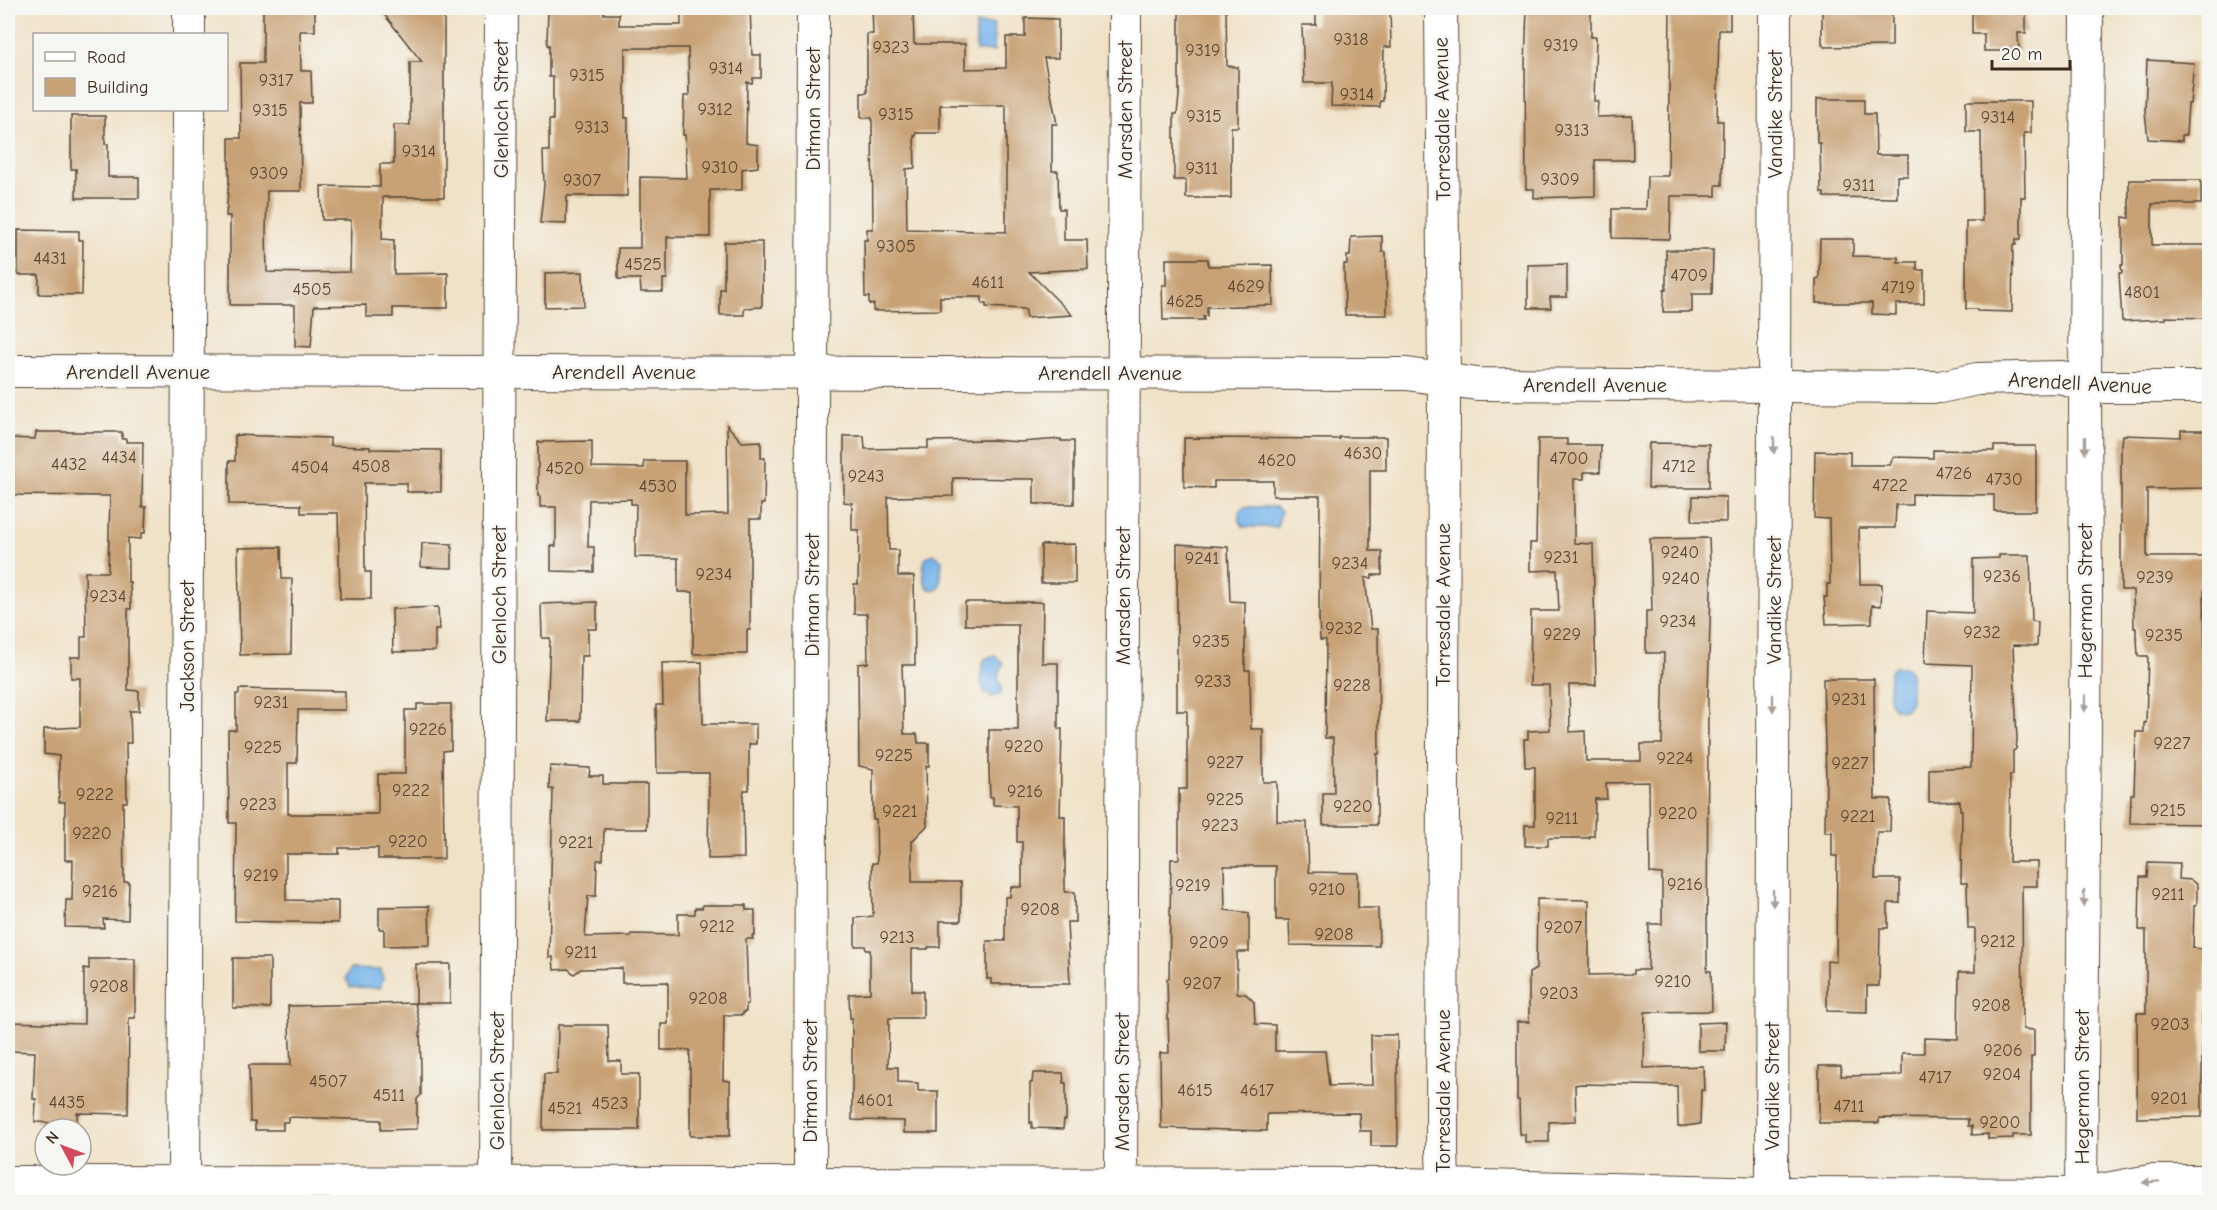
<svg xmlns="http://www.w3.org/2000/svg" width="2217" height="1210" font-family="'Comic Neue',sans-serif">
<style>
.water{fill:#79b6ec;stroke:#5a7085;stroke-width:1.5}
.building{fill:#c8a174;fill-rule:evenodd}
.lines{fill:none;stroke-linecap:round;stroke-linejoin:round}
.minor-casing{stroke:#564637;stroke-width:34}
.minor{stroke:#fff;stroke-width:32}
.oneway{fill:#a79f9a}
.labels{text-anchor:middle;stroke-width:5;stroke-linejoin:round;paint-order:stroke}
.number-label{font-size:18px;fill:#5e4834}
.street-label{font-size:21px;fill:#3b2a1e;stroke:#f6f6f2}
</style>
<rect width="100%" height="100%" fill="#f6f6f2"/>
<filter id="ink" filterUnits="userSpaceOnUse"><feTurbulence type="fractalNoise" baseFrequency=".0167" numOctaves="2"/><feDisplacementMap in="SourceGraphic" scale="12" xChannelSelector="R" yChannelSelector="G"/><feConvolveMatrix kernelMatrix="1 2 1 2 8 2 1 2 1" color-interpolation-filters="sRGB"/></filter>
<filter id="wash" filterUnits="userSpaceOnUse"><feTurbulence type="fractalNoise" baseFrequency=".008" numOctaves="4" result="noise"/><feDisplacementMap in="SourceGraphic" scale="24" xChannelSelector="R" yChannelSelector="G"/><feGaussianBlur stdDeviation="1.35" result="paint"/><feColorMatrix in="noise" values="0 0 0 0 0 0 0 0 0 0 0 0 0 0 0 0 0 1.4 0 .05"/><feComposite in="paint" operator="in"/></filter>
<g filter="url(#wash)">
<rect width="100%" height="100%" fill="#f0e2c7"/>
<g class="water">
<rect x="976" y="24" width="18" height="27"/>
<path d="M1244,507H1276L1281,512L1277,527H1244L1239,521V512Z"/>
<path d="M934,554L942,560L940,587L936,590L929,589C922,582 922,566 926,557Z"/>
<path d="M995,655L1003,663L998,677C1001,687 1007,694 992,697L984,692C980,679 980,672 985,659Z"/>
<path d="M1895,667H1907L1911,673V702L1905,710L1895,709L1889,702L1890,671Z"/>
<path d="M350,969L381,970L383,979L380,988L350,987L346,978Z"/>
</g>
<g id="blocks">
<g class="building">
<path d="M263,8H315V31H300L301,71H311L312,103H300L301,191H267L266,233L267,272L309,273L350,272L351,220H322L321,186L380,187V164H394V125H410V62H422L379,8H444V197H383L382,239L394,240V274L448,273V308H393V317H366V305L314,306L311,347L295,346V305H230V216H226L229,179V138H241L240,63H263Z"/>
<path d="M548,8H604V14H619V25H681V8H750L752,55H761V78H753L752,83L747,82L746,143L758,145V167L742,169V190H710V237H667V279H663V292H641L640,279H618V248H640V177L687,178L685,135H683L684,96H689L688,48H625V118H628L627,196H567L566,224L540,223L544,185L543,151H549V120H553V77H549V45H547Z"/>
<path d="M872,8H913L914,44H965V69L1006,68V37H1025V18L1058,19V58H1044L1057,124H1052V171H1058L1059,209H1064V240H1087L1088,269L1029,272L1072,315L1026,318V311L1024,309L986,307V304H982V297H940V310L873,311L874,304H869V297H865L864,240H867V229H873L872,118H861V93H867V34H873ZM940,105H1006V232L907,229L906,169L915,168L914,136H916V133H940Z"/>
<path d="M1179,8H1226L1227,66L1238,67V127H1231V198H1186V180H1174V114H1177L1179,96Z"/>
<path d="M1316,8H1390L1391,47H1384L1383,101H1380V107L1331,106L1332,83H1304L1302,25H1316Z"/>
<path d="M1527,8H1591V37H1596L1594,101H1598L1597,117L1632,116L1633,160H1595V196L1534,198V189H1526L1525,65Z"/>
<path d="M1670,8H1730V30H1719L1717,121H1723L1722,185H1716V196H1671L1670,239L1612,238V209H1646L1647,176H1668Z"/>
<path d="M1822,8H1892V46L1824,47V44L1822,45Z"/>
<path d="M1972,8H2021V13L2026,12V33H2018L2019,51H1984V34H1972Z"/>
<path d="M2147,60L2194,63L2190,104H2188L2186,135H2182V141L2148,139L2145,112Z"/>
<path d="M1817,99H1864V114H1875L1876,155H1908V176H1897V198L1824,197V193H1821L1820,143H1817Z"/>
<path d="M1966,101H2031V133H2024L2025,197H2021V239H2016V245H2013L2012,312L1977,311V309H1966V221H1982L1981,132H1966Z"/>
<path d="M71,116H105V144H108V177H139V198H76V169H71Z"/>
<path d="M2129,180H2201V204H2152V245H2210V318L2165,317L2166,319L2122,321L2119,273H2122L2121,265H2123V217L2129,218Z"/>
<path d="M18,230L79,231V240H83L82,295L39,294V275H18Z"/>
<path d="M1382,236V252H1386L1387,315H1345L1344,264H1347V256H1350L1351,237Z"/>
<path d="M1820,239H1853V256L1898,257V262H1917V270H1924V304H1896V315L1872,314V303H1816V279L1819,278Z"/>
<path d="M724,242H762V307L744,308V315H720V289H724Z"/>
<path d="M1666,250H1713L1712,294H1692V312H1663L1664,290H1666Z"/>
<path d="M1166,259H1208V266L1272,265L1273,305L1207,307V316H1203L1204,320H1163L1162,285H1166Z"/>
<path d="M1567,264V297H1550L1551,308H1528V265Z"/>
<path d="M583,272L584,306L545,307V273Z"/>
<path d="M727,425L742,442L761,441V458H765L764,504H761V519H750V630H747V654H693V592H678V558L635,557L636,504H631V499L589,500L588,547H594V572L551,571V546H556V507H540V496H538V442L592,441V467L644,468V461H685V515L728,514Z"/>
<path d="M2181,430H2206L2207,488L2147,489V557H2210V589H2204L2205,669H2210L2208,824L2130,823L2131,794H2134L2136,732H2144V723H2146L2148,656H2138L2137,638H2136V628H2134L2133,590H2121V445H2122L2123,435L2181,437Z"/>
<path d="M36,432H122V439H126V442H143L142,507H146L145,533H141V539L128,538V582H130L131,609H128V690L139,691V711H130L131,743H126L127,802H123L124,882H129L128,920L103,919L104,928L65,927L66,900H72L73,860H65V802H59V756L44,754V729L80,727V678H71V657H81V637H86L85,572H108L110,496L8,495V438L35,439Z"/>
<path d="M235,435L330,438V446L370,447V449L441,450V492H407V483H364L365,572H371V599H340L338,513H301V505L229,504V461H235Z"/>
<path d="M844,436H864L865,449L928,448V441L991,440L1021,442L1061,439V441H1074V504H1034V479L953,478V496L888,497L889,550H898V576H914L915,665H902L904,734H917L918,743H929V766H926L927,826L912,841V882H961V921H940V947H928V949H912V991H923V1018H889L888,1067H898V1082L918,1083V1091H938V1133H904V1121L852,1120V1018H850L849,994L870,993V950H866L865,946H855V918L873,916L872,863H877L876,819H873V769L859,766L858,664L868,663L867,614H854V584H858L859,530H852V503L844,502Z"/>
<path d="M1339,437H1386V470H1370V551H1382V575H1372V578H1365L1371,629H1378L1379,754H1377V825H1323V793H1334L1333,738H1325L1326,640H1320L1319,618L1320,496H1273V481H1214V488L1184,487V438L1339,439Z"/>
<path d="M1538,439H1567V445H1601L1600,472H1584V479H1574V543L1593,544L1596,685H1569L1570,732L1585,731L1586,761H1641V744H1662L1664,653H1646V611H1652L1650,539L1709,538L1711,589L1708,694L1707,971H1711L1712,1011L1645,1012L1644,1068L1703,1066L1704,1090H1701L1700,1124L1678,1127L1677,1086L1581,1084L1575,1085L1576,1121L1549,1122V1142H1525V1134H1520L1519,1100H1517V1022H1529V973L1536,969L1537,899L1589,900V975L1634,974V970H1648L1649,924H1662V874L1650,873L1649,782L1606,783L1607,799H1595L1594,836H1589V838H1548V846H1525V825H1535V767H1525L1524,739H1528V731L1550,730L1549,685H1530L1531,611H1559L1557,570L1530,571V543H1536Z"/>
<path d="M1649,443L1709,444V488H1648Z"/>
<path d="M1994,446H2036V511H1994V495L1912,494V505H1896L1895,528H1859L1860,584H1882L1881,606L1872,605V623L1826,624L1824,597H1827V584H1830L1829,519L1814,518L1815,451L1850,452V465H1890L1893,457L1933,458V450L1994,451Z"/>
<path d="M1693,496L1726,497V522L1692,521Z"/>
<path d="M422,543L452,544V568L421,567Z"/>
<path d="M1075,544V583H1041V545Z"/>
<path d="M1177,544L1228,547L1230,601L1245,602V670H1250L1251,729H1263V782H1277V821L1307,822L1309,872L1358,873V908H1378L1379,946L1290,945L1289,920H1276V866H1224L1225,910L1249,913V952H1237V993L1246,994L1254,1002L1255,1024L1275,1025V1051H1325L1329,1086L1372,1085L1371,1035H1397L1398,1146H1371V1131H1360L1359,1113L1267,1114V1131L1161,1128L1160,1053H1169L1167,979H1169L1171,859H1179V789H1187V711H1177Z"/>
<path d="M281,547L282,579H292L291,654L240,655L238,548Z"/>
<path d="M1999,555H2030L2032,621L2038,622L2037,646L2013,645L2017,740L2016,749L2013,751V775H2010L2009,862H2037V886H2022L2023,1029L2034,1030V1057H2031V1135H2013V1138L1988,1139V1134L1972,1135V1126H1968V1119L1879,1118V1123H1819V1066H1841V1076L1902,1075V1053H1924V1038L1958,1039L1959,972H1975V929H1968L1967,883H1961L1962,810H1960V801L1929,802V769L1971,767L1972,665L1925,663L1927,611L1973,613V559L1999,558Z"/>
<path d="M597,602V629H588V656H581L580,721H547L550,638H542L541,604Z"/>
<path d="M965,602H1043L1042,663H1058V729H1062L1060,816H1065V892H1075V922H1067L1070,984H991V979H987V941H1005V897H1010L1011,887H1022V842H1017V806L993,805V797H990L989,771V730H1018V625H965Z"/>
<path d="M438,607L439,630H435V651L393,652L392,609Z"/>
<path d="M702,662L703,724H756V744H749V790H744L743,797L744,858L708,859L709,773H657L656,705H663L662,663Z"/>
<path d="M1823,679H1874L1875,799H1891L1890,832H1877L1875,879H1900V903H1888V928H1880L1879,986H1867V1012L1827,1011V961L1836,962L1837,856H1832V832H1825L1826,778Z"/>
<path d="M239,689L345,691V710H298L297,763H288V814H378V774H405V710H417V704H451V750L443,751L444,859H378V848H339V854H286V900L338,901V923L235,921L236,823H229L228,730H236V694H239Z"/>
<path d="M550,766L590,768L589,776H603V784H647V829H604L603,860H597L596,896H588L585,937L631,936V934L678,935V914H695V908H702L703,905H746V910H755V936H752L753,939H746L748,1004H746V1012H743V1015H724L723,1080L730,1081V1136H690V1050H661V1024H668V982L622,983V968L581,969L574,974L568,969L554,970L553,957L549,958L553,789H549Z"/>
<path d="M2148,862L2180,863L2179,879L2191,880L2197,885V903L2194,906L2193,948L2206,950V991L2202,992V1117L2137,1118V1013H2146V930H2139L2140,877H2147Z"/>
<path d="M429,906L430,945L384,946V929H379V907Z"/>
<rect x="233" y="958" width="37" height="50"/>
<path d="M89,959H135V1018H129L128,1114L77,1113V1124L35,1122L36,1099H33L35,1052L8,1051V1022L84,1024V968L89,969Z"/>
<rect x="416" y="964" width="34" height="39"/>
<path d="M415,1003L420,1026L421,1071V1095L417,1099V1129L381,1130V1120L288,1117V1122H283V1130H255V1122H250L249,1065H291L288,1006Z"/>
<path d="M1726,1022L1725,1051H1698V1023Z"/>
<path d="M558,1025H608L609,1061H621V1074H639V1130H543L544,1074H557Z"/>
<path d="M1033,1073H1063L1064,1083H1066V1120H1064L1063,1129L1032,1128V1122L1030,1123V1083H1032Z"/>
</g>
</g>
</g>
<g filter="url(#ink)">
<use href="#blocks" fill-opacity="0" stroke="#564637" stroke-width="1.5"/>
<g class="lines">
<defs>
<g id="minor">
<path d="M1441,8L1444,379L1442,1153L1444,1202"/>
<path d="M189,34V8"/>
<path d="M8,371L1407,374L1477,384L1940,387L1977,379L2061,377L2085,387H2210"/>
<path d="M8,1182L1403,1184L1772,1193L2081,1194L2130,1202"/>
<path d="M184,1183L189,110"/>
<path d="M496,1183L501,8"/>
<path d="M810,1183L813,8"/>
<path d="M1121,1184L1125,8"/>
<path d="M2100,1190L2150,1181H2210"/>
<path d="M1772,1193L1775,8"/>
<path d="M2081,1194L2086,606L2085,387L2087,8"/>
</g>
</defs>
<use href="#minor" class="minor-casing"/>
<use href="#minor" class="minor"/>
</g>
<defs><path id="oneway-solid" d="M-6-.8H1V-3.2L6.5 0L1 3.2V.8H-6Z" transform="scale(1.5)"/></defs>
<g class="oneway">
<use href="#oneway-solid" transform="translate(1774 445) rotate(90)"/>
<use href="#oneway-solid" transform="translate(2085 445) rotate(90)"/>
<use href="#oneway-solid" transform="translate(1773 703) rotate(90)"/>
<use href="#oneway-solid" transform="translate(2085 703) rotate(91)"/>
<use href="#oneway-solid" transform="translate(1773 898) rotate(90)"/>
<use href="#oneway-solid" transform="translate(2084 898) rotate(91)"/>
<use href="#oneway-solid" transform="translate(2151 1182) rotate(176)"/>
</g>
</g>
<g class="labels">
<g class="number-label">
<text x="1351" y="45">9318</text>
<text x="1561" y="51">9319</text>
<text x="891" y="53">9323</text>
<text x="1203" y="56">9319</text>
<text x="726" y="74">9314</text>
<text x="587" y="81">9315</text>
<text x="276" y="86">9317</text>
<text x="1357" y="100">9314</text>
<text x="715" y="115">9312</text>
<text x="270" y="116">9315</text>
<text x="896" y="120">9315</text>
<text x="1204" y="122">9315</text>
<text x="1998" y="123">9314</text>
<text x="592" y="133">9313</text>
<text x="1572" y="136">9313</text>
<text x="419" y="157">9314</text>
<text x="720" y="173">9310</text>
<text x="1202" y="174">9311</text>
<text x="269" y="179">9309</text>
<text x="1560" y="185">9309</text>
<text x="582" y="186">9307</text>
<text x="1859" y="191">9311</text>
<text x="896" y="252">9305</text>
<text x="50" y="264">4431</text>
<text x="643" y="270">4525</text>
<text x="1689" y="281">4709</text>
<text x="988" y="288">4611</text>
<text x="1246" y="292">4629</text>
<text x="1898" y="293">4719</text>
<text x="312" y="295">4505</text>
<text x="2142" y="298">4801</text>
<text x="1185" y="307">4625</text>
<text x="1363" y="459">4630</text>
<text x="119" y="463">4434</text>
<text x="1569" y="464">4700</text>
<text x="1277" y="466">4620</text>
<text x="69" y="470">4432</text>
<text x="371" y="472">4508</text>
<text x="1679" y="472">4712</text>
<text x="310" y="473">4504</text>
<text x="565" y="474">4520</text>
<text x="1954" y="479">4726</text>
<text x="866" y="482">9243</text>
<text x="2004" y="485">4730</text>
<text x="1890" y="491">4722</text>
<text x="658" y="492">4530</text>
<text x="1680" y="558">9240</text>
<text x="1561" y="563">9231</text>
<text x="1202" y="564">9241</text>
<text x="1350" y="569">9234</text>
<text x="714" y="580">9234</text>
<text x="2002" y="582">9236</text>
<text x="2155" y="583">9239</text>
<text x="1681" y="584">9240</text>
<text x="108" y="602">9234</text>
<text x="1678" y="627">9234</text>
<text x="1344" y="634">9232</text>
<text x="1982" y="638">9232</text>
<text x="1562" y="640">9229</text>
<text x="2164" y="641">9235</text>
<text x="1211" y="647">9235</text>
<text x="1213" y="687">9233</text>
<text x="1352" y="691">9228</text>
<text x="1849" y="705">9231</text>
<text x="271" y="708">9231</text>
<text x="428" y="735">9226</text>
<text x="2172" y="749">9227</text>
<text x="1024" y="752">9220</text>
<text x="263" y="753">9225</text>
<text x="894" y="761">9225</text>
<text x="1675" y="764">9224</text>
<text x="1225" y="768">9227</text>
<text x="1850" y="769">9227</text>
<text x="411" y="796">9222</text>
<text x="1025" y="797">9216</text>
<text x="95" y="800">9222</text>
<text x="1225" y="805">9225</text>
<text x="258" y="810">9223</text>
<text x="1353" y="812">9220</text>
<text x="2168" y="816">9215</text>
<text x="900" y="817">9221</text>
<text x="1678" y="819">9220</text>
<text x="1858" y="822">9221</text>
<text x="1562" y="824">9211</text>
<text x="1220" y="831">9223</text>
<text x="92" y="839">9220</text>
<text x="408" y="847">9220</text>
<text x="576" y="848">9221</text>
<text x="261" y="881">9219</text>
<text x="1685" y="890">9216</text>
<text x="1193" y="891">9219</text>
<text x="1327" y="895">9210</text>
<text x="100" y="897">9216</text>
<text x="2168" y="900">9211</text>
<text x="1040" y="915">9208</text>
<text x="717" y="932">9212</text>
<text x="1563" y="933">9207</text>
<text x="1334" y="940">9208</text>
<text x="897" y="943">9213</text>
<text x="1998" y="947">9212</text>
<text x="1209" y="948">9209</text>
<text x="581" y="958">9211</text>
<text x="1673" y="987">9210</text>
<text x="1202" y="989">9207</text>
<text x="109" y="992">9208</text>
<text x="1559" y="999">9203</text>
<text x="708" y="1004">9208</text>
<text x="1991" y="1011">9208</text>
<text x="2170" y="1030">9203</text>
<text x="2003" y="1056">9206</text>
<text x="2002" y="1080">9204</text>
<text x="1935" y="1083">4717</text>
<text x="328" y="1087">4507</text>
<text x="1195" y="1096">4615</text>
<text x="1257" y="1096">4617</text>
<text x="389" y="1101">4511</text>
<text x="2169" y="1104">9201</text>
<text x="875" y="1106">4601</text>
<text x="67" y="1108">4435</text>
<text x="610" y="1109">4523</text>
<text x="1849" y="1112">4711</text>
<text x="565" y="1114">4521</text>
<text x="2000" y="1128">9200</text>
</g>
<g class="street-label">
<text transform="translate(501 109) rotate(-90)" y="7">Glenloch Street</text>
<text transform="translate(813 109) rotate(-90)" y="7">Ditman Street</text>
<text transform="translate(1125 110) rotate(-90)" y="7">Marsden Street</text>
<text transform="translate(1775 114) rotate(-90)" y="7">Vandike Street</text>
<text transform="translate(1442 119) rotate(-91)" y="7">Torresdale Avenue</text>
<text x="138" y="379">Arendell Avenue</text>
<text x="624" y="379">Arendell Avenue</text>
<text x="1110" y="380">Arendell Avenue</text>
<text transform="translate(2080 383) rotate(3)" y="7">Arendell Avenue</text>
<text x="1595" y="392">Arendell Avenue</text>
<text transform="translate(499 595) rotate(-90)" y="7">Glenloch Street</text>
<text transform="translate(812 595) rotate(-90)" y="7">Ditman Street</text>
<text transform="translate(1123 596) rotate(-90)" y="7">Marsden Street</text>
<text transform="translate(1774 600) rotate(-90)" y="7">Vandike Street</text>
<text transform="translate(2085 601) rotate(-90)" y="7">Hegerman Street</text>
<text transform="translate(1443 605) rotate(-90)" y="7">Torresdale Avenue</text>
<text transform="translate(187 646) rotate(-90)" y="7">Jackson Street</text>
<text transform="translate(497 1081) rotate(-90)" y="7">Glenloch Street</text>
<text transform="translate(810 1081) rotate(-90)" y="7">Ditman Street</text>
<text transform="translate(1122 1082) rotate(-90)" y="7">Marsden Street</text>
<text transform="translate(1772 1086) rotate(-90)" y="7">Vandike Street</text>
<text transform="translate(2082 1087) rotate(-90)" y="7">Hegerman Street</text>
<text transform="translate(1443 1091) rotate(-90)" y="7">Torresdale Avenue</text>
</g>
</g>
<rect width="2217" height="1210" fill="none" stroke="#f6f6f2" stroke-width="30"/>
<rect x="33" y="33" width="195" height="78" fill="#f6f6f2" stroke="#aba49d" stroke-width="1.5"/>
<rect x="45" y="52" width="30" height="9" fill="#ffffff" stroke="#aba49d" stroke-width="1.5"/>
<text x="87" y="63" font-size="18" fill="#3b2a1e">Road</text>
<rect x="45" y="78" width="30" height="18" fill="#c8a174" stroke="#aba49d" stroke-width="1.5"/>
<text x="87" y="93" font-size="18" fill="#3b2a1e">Building</text>
<g transform="translate(63 1147) rotate(311)"><circle r="28" fill="#f6f6f2" stroke="#aba49d" stroke-width="1.5"/>
<path d="M0-4.5L10 22L0 15L-10 22Z" fill="#d1495b"/>
<text y="-9" font-size="16" font-weight="bold" text-anchor="middle" fill="#3b2a1e">N</text>
</g>
<path d="M1992 60v9h78v-9" fill="none" stroke="#3b2a1e" stroke-width="3"/>
<text x="2001" y="60" font-size="18" fill="#3b2a1e" stroke="#f6f6f2" stroke-width="4.5" paint-order="stroke">20 m</text>
</svg>
